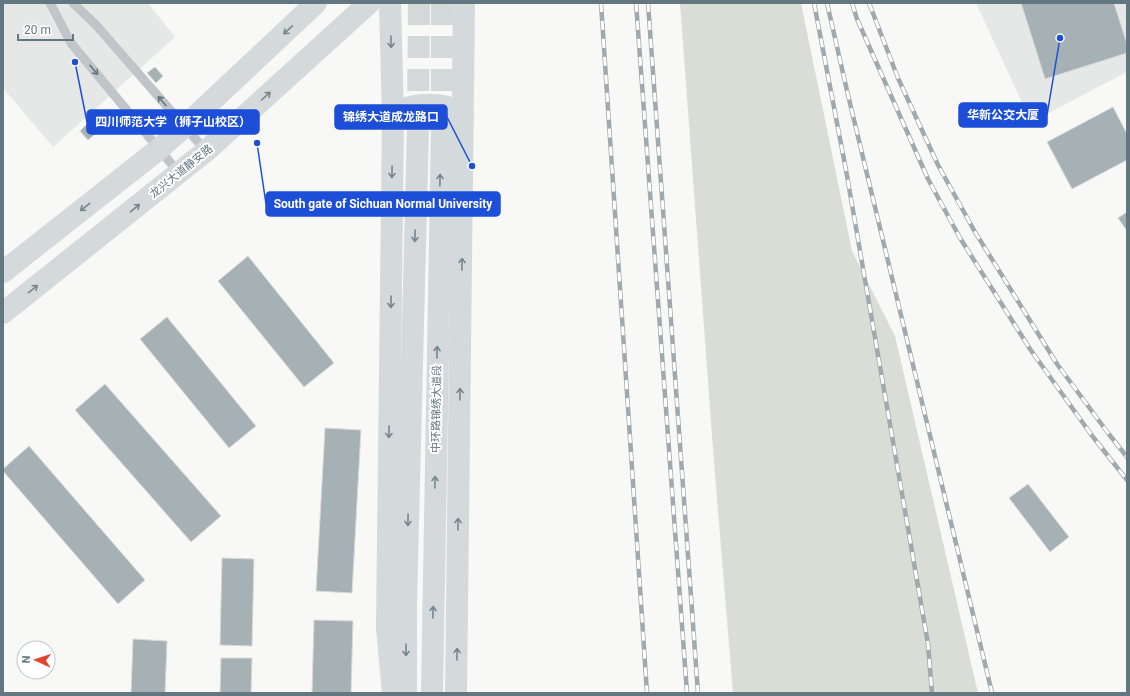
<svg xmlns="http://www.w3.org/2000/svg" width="1130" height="696" font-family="Roboto,'Noto Sans SC',sans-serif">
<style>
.built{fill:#e6e8e7}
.green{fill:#d9ddd5}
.building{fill:#a6b1b5;stroke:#dadad8}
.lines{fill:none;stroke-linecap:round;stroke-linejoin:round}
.primary-tunnel{stroke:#d3d8d8;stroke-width:22;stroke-dasharray:22 11;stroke-linecap:butt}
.service{stroke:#bfc5c8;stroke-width:9}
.secondary{stroke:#d4d9dc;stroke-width:22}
.primary{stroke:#d4d9dc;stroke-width:22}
.rail-casing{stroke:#a0a9ad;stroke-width:4.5}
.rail{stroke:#fff;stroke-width:3;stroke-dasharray:9;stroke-linecap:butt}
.oneway{stroke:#74868e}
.oneway2{stroke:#637780}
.labels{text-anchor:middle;stroke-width:4;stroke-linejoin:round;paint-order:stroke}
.street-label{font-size:11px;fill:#637780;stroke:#fff}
.leader{fill:none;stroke:#1d4ed8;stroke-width:1.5}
.callout-dot{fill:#1d4ed8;stroke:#fff;stroke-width:1.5}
.callout{fill:#1d4ed8;stroke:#1d4ed8;stroke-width:1.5}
.callout-label{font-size:12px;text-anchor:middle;font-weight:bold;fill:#fff}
</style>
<rect width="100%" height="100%" fill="#f8f8f6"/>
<g class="built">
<path d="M3,3H148L175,37L53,147L3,88Z"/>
<path d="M976,3H1127V72L1031,122Z"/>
</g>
<path class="green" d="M680,3H801L852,251L895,336L978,693H733L714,462Z"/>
<g class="building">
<path d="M1021,3H1114L1127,44V53L1045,79Z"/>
<path d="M155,67L163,76L156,83L147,73Z"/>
<path d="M1113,107L1127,134V160L1072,189L1047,142Z"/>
<path d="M87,124L95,134L88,140L80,131Z"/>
<path d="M1127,212V231L1118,218Z"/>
<path d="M248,256L334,363L304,387L218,281Z"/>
<path d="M167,317L256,426L229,448L140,339Z"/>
<path d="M105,384L221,516L191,542L75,410Z"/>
<path d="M325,428L361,430L352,593L316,591Z"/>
<path d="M29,446L145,580L118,604L3,471V469Z"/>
<path d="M1028,484L1069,537L1050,552L1009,498Z"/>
<path d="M222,558L254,559L252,646L220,645Z"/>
<path d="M314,620L353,621L351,693H312Z"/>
<path d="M133,639L167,641L165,693H131Z"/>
<path d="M221,658H252L251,693H220Z"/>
</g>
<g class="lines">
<g class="primary-tunnel">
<path d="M418,124L419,3"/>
<path d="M442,124V3"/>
</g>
<g class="service">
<path d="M50,3L71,43L179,173"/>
<path d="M73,3L96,25L206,151"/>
</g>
<g class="secondary">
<path d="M390,3L393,118L387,628L393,693"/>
<path d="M393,118C395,116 397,113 400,111C412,104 437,103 450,108C454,110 459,114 463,117"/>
<path d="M456,693L464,3"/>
</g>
<g class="primary">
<path d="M3,272L159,149L184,127L316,3"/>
<path d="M3,313L206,151L369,3"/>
<path d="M406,693V602L418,127"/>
<path d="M432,693L442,125"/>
</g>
<defs>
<g id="rail">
<path d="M601,3L647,693"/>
<path d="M636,3L687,693"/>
<path d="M648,3L698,693"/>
<path d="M814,3L846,170L928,644L932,693"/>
<path d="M827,3L848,95L992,693"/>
<path d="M852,3L857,19L928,179L960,238L1030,349L1093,437L1127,480"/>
<path d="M869,3L898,78L938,165L975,232L1057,364L1108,433L1127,457"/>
</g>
</defs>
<use href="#rail" class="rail-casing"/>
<use href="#rail" class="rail"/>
</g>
<defs><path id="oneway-shaft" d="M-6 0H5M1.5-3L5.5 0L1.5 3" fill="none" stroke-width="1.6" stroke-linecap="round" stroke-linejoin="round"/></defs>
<g class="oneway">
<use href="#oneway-shaft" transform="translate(288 30) rotate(137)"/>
<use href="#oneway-shaft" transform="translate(391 42) rotate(89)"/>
<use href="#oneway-shaft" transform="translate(266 96) rotate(-42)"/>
<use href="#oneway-shaft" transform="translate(392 172) rotate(91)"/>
<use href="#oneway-shaft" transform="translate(440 180) rotate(-89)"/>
<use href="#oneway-shaft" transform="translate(85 207) rotate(142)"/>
<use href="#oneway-shaft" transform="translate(135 208) rotate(-39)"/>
<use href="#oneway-shaft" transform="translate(415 236) rotate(91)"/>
<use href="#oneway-shaft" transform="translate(462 264) rotate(-89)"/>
<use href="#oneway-shaft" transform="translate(33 289) rotate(-39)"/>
<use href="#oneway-shaft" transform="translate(391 302) rotate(91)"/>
<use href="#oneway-shaft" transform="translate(437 352) rotate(-89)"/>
<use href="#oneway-shaft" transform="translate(460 394) rotate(-89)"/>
<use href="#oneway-shaft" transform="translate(389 432) rotate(91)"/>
<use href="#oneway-shaft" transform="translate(435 482) rotate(-89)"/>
<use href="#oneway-shaft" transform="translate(408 520) rotate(91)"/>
<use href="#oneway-shaft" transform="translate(458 524) rotate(-89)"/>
<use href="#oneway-shaft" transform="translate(433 612) rotate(-89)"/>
<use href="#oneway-shaft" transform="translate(406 650) rotate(90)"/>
<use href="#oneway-shaft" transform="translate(457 654) rotate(-89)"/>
</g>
<g class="oneway2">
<use href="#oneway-shaft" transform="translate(94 70) rotate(50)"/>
<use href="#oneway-shaft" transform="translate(162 101) rotate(-131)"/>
</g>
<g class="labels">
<g class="street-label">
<text transform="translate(181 171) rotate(-39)" y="4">龙兴大道静安路</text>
<text transform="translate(436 409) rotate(-89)" y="4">中环路锦绣大道段</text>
</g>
</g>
<path class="leader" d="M1060 38L1047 115M472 166L447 117M75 62L87 122M257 143L266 204"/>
<g class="callout-dot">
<circle cx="1060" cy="38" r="4"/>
<circle cx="472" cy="166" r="4"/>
<circle cx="75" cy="62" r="4"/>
<circle cx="257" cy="143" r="4"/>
</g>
<g class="callout">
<rect x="959" y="103" width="88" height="24" rx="4"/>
<rect x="335" y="105" width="112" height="24" rx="4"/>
<rect x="87" y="110" width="172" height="24" rx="4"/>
<rect x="266" y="192" width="234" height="24" rx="4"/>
</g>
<g class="callout-label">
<text x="1003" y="119">华新公交大厦</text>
<text x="391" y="121">锦绣大道成龙路口</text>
<text x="173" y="126">四川师范大学（狮子山校区）</text>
<text x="383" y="208">South gate of Sichuan Normal University</text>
</g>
<rect width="1130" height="696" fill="none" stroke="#637780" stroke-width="8"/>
<g transform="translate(36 660) rotate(273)"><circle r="19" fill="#ffffff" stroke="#c1c9cc"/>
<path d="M0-3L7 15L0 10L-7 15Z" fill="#e2452c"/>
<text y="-6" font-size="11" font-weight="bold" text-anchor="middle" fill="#637780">N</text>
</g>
<path d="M18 34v6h55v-6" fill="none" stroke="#637780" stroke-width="2"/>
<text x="24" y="34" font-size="12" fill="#637780" stroke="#ffffff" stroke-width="3" paint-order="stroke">20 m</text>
</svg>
